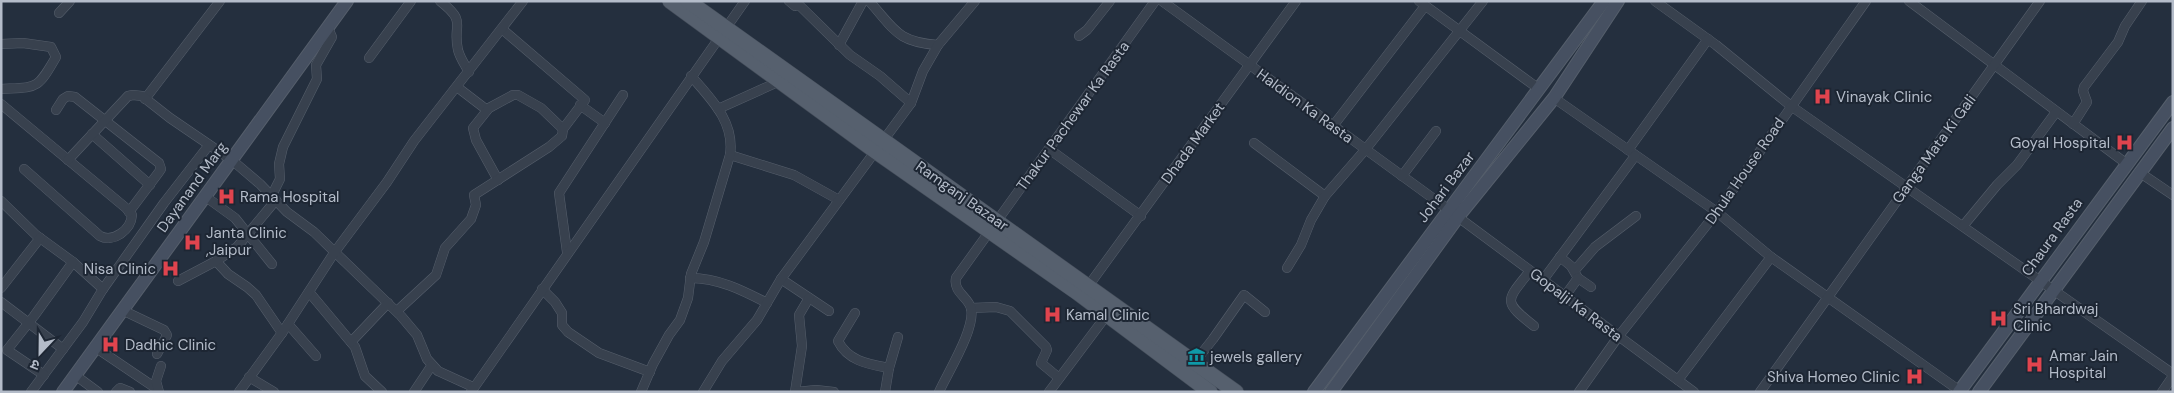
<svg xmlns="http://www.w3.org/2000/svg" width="2174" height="393" font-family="'DM Sans','Noto Sans Devanagari',sans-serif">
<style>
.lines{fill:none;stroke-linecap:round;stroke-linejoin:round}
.street-casing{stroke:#565f6c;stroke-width:10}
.secondary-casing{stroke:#565f6c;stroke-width:14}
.primary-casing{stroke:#414a57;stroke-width:16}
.street{stroke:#38414e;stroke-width:9}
.secondary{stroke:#465061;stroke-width:12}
.primary{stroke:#56606e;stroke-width:15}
.labels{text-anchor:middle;stroke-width:4;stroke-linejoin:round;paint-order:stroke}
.poi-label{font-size:15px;fill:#b4bcc9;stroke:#1d2633;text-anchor:start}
.street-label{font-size:15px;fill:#b4bcc9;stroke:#1d2633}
</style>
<rect width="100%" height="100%" fill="#242f3e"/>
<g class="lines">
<defs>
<g id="street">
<path d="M440,1C468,23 452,23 458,50C460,58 465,65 469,72"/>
<path d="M789,1L795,6L799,5L850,55L880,76L911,103"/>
<path d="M869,1C895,30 897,42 938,45"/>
<path d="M1162,1L1449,210"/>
<path d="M1419,1L1539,89"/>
<path d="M1655,1L1716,45L1791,106L2173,374"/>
<path d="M1909,1L2127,164"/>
<path d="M59,13L70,1"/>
<path d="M1079,36L1087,30L1110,1"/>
<path d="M1,44L23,43L51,47L56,57C37,90 38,87 1,89"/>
<path d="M839,45L863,1"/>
<path d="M369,58L411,1"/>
<path d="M457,87L487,110"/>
<path d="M1554,98L1717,212L1771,257L1960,391"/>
<path d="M145,99L220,1"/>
<path d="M1,104L126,208L132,215C131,230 113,243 100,236L24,169"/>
<path d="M580,105L605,123"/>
<path d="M718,109L780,81"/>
<path d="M56,110L63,99L68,96L75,97L159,163L161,169L159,172L129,212"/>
<path d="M2073,124L2087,102L2083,91L2084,87L2118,42L2125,26L2142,1"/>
<path d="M1333,126L1425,6"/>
<path d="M92,134L150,185"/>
<path d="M1254,143L1325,196"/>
<path d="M1049,149L1141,216"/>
<path d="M1628,150L1708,39"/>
<path d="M730,155L794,175L839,200"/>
<path d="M68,160L128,96L133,95L142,96L170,118L233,161L260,184L287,212L314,232L401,316L417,335L427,359L438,371L473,387"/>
<path d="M2139,172L2173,195"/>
<path d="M1402,176L1436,131"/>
<path d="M498,180L476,140L473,128L489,108L513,95H518L541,108L563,129"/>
<path d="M272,195L280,179L279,164L283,147L317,79L316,65L332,37L328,28"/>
<path d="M206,197L235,218L272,264"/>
<path d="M1,201L36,235L73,262L103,289L83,322L31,392"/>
<path d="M1458,217L1694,392"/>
<path d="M1963,226L1997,185L2017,165L2056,112"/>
<path d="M567,252L559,193L623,95"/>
<path d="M1560,257L1571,266L1578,278L1591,287"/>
<path d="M216,261L228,274L247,287L256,295L282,333"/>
<path d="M1287,268L1301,245L1311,220L1325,196L1365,150L1483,1"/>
<path d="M1575,270L1595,247L1636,216"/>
<path d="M1530,271C1506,301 1502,301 1534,326"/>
<path d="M690,278C718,278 742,290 767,303"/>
<path d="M781,279L829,311"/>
<path d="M1543,280L1635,156"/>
<path d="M178,281L216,261L237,247L276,200"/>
<path d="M1089,285L1296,1"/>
<path d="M1,288L40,238"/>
<path d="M103,289L164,203L209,145"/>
<path d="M542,289L555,302L562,313V325L568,332L599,353L650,372"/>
<path d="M309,292L355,347L365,376L382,392"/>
<path d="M1565,296L1578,278"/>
<path d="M1,302L63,349"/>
<path d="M971,308L996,307L1010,311L1046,347L1047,350L1041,363L1059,378"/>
<path d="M122,310L164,330L167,335L157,354"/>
<path d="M397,311L436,275L445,248L471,219L476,205L474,195L549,147L562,136L563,129L585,100L502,29"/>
<path d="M855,313L838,341C848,361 868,364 889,368"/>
<path d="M288,324L316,356"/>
<path d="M351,342L388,303"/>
<path d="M95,347L157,389"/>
<path d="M1194,363L1213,339L1244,295L1265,312"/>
<path d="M44,375L7,350L34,316L73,262"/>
<path d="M75,375L98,392"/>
<path d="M249,377L274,392"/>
<path d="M1678,380L1771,257"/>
<path d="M116,392L120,388L130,392"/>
<path d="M159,392L156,381L161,366"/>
<path d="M239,392L282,333L334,253L387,182L414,141L523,1"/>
<path d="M414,392L432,365"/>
<path d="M471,392L745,1"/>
<path d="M641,392L653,364L669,335L680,320L688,298L691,274L704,242L730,155C735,122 711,99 691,76"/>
<path d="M703,392L722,361L757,320L781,279L911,103L923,71L938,45L975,1"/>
<path d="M795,392L802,346L799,315L809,298"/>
<path d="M796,392L816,390L834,392"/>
<path d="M885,392L889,368L898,337"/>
<path d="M939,392C948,372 976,328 971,308C968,297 953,292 956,278L1155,1"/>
<path d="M1049,392L1109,312"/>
<path d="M1579,392L1618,337L1717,212L1866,1"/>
<path d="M1760,392L2040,1"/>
<path d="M2162,392L2173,376"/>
</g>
<g id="secondary">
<path d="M63,392L347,1"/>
<path d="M1314,392L1604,1"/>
<path d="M1331,392L1461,213L1554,98L1618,1"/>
<path d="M1959,392L2173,102"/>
<path d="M1979,392L2173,128"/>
</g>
<g id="primary">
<path d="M670,1L875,151L1078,293L1210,392"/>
<path d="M688,1L1236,392"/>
</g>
</defs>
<use href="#street" class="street-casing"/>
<use href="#secondary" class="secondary-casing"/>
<use href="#primary" class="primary-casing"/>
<use href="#street" class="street"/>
<use href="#secondary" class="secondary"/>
<use href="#primary" class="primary"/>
</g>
<defs>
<symbol id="hospital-bare" viewBox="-9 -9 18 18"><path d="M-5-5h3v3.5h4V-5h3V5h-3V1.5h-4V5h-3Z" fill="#e0444e" stroke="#1d2633" stroke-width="2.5" paint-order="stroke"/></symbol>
<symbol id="museum-bare" viewBox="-9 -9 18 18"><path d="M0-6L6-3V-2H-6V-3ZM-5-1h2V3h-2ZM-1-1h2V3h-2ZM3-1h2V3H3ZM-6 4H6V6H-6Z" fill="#0f9aa8" stroke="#1d2633" stroke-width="2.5" paint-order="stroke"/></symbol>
</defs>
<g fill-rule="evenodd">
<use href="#hospital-bare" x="1810" y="84" width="25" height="25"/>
<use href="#hospital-bare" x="2112" y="130" width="25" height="25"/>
<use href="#hospital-bare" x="214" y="184" width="25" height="25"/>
<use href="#hospital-bare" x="180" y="230" width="25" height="25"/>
<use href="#hospital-bare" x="158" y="256" width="25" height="25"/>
<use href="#hospital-bare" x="1040" y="302" width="25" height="25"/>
<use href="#hospital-bare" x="1986" y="306" width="25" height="25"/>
<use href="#hospital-bare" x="98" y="332" width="25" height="25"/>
<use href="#museum-bare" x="1184" y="344" width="25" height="25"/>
<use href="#hospital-bare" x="2022" y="352" width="25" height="25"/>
<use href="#hospital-bare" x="1902" y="364" width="25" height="25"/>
</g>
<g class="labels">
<g class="poi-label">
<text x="1836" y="102">Vinayak Clinic</text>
<text x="2110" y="148" text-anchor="end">Goyal Hospital</text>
<text x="240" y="202">Rama Hospital</text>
<text x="206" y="238">Janta Clinic<tspan x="206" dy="17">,Jaipur</tspan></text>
<text x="156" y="274" text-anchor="end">Nisa Clinic</text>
<text x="2013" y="314">Sri Bhardwaj<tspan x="2013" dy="17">Clinic</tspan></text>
<text x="1066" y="320">Kamal Clinic</text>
<text x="125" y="350">Dadhic Clinic</text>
<text x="2049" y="361">Amar Jain<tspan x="2049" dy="17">Hospital</tspan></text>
<text x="1210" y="362">jewels gallery</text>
<text x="1900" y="382" text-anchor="end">Shiva Homeo Clinic</text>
</g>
<g class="street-label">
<text transform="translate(1305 106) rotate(36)" y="5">Haldion Ka Rasta</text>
<text transform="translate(1073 116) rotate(-54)" y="5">Thakur Pachewar Ka Rasta</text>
<text transform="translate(1193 143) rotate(-54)" y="5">Dhada Market</text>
<text transform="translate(1934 149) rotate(-54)" y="5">Ganga Mata Ki Gali</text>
<text transform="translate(1745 171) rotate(-55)" y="5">Dhula House Road</text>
<text transform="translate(192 187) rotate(-54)" y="5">Dayanand Marg</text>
<text transform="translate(1446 187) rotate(-53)" y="5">Johari Bazar</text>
<text transform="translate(962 196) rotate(35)" y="5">Ramganj Bazaar</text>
<text transform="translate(2052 237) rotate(-54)" y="5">Chaura Rasta</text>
<text transform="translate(1576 305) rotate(37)" y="5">Gopalji Ka Rasta</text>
</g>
</g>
<rect width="2174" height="393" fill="none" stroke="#b4bcc9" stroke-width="5"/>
<g transform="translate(40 353) rotate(202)" stroke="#1d2633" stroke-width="4" paint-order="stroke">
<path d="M0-4L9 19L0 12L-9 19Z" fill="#b4bcc9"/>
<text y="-8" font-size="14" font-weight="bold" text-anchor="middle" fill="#b4bcc9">उ</text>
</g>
</svg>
